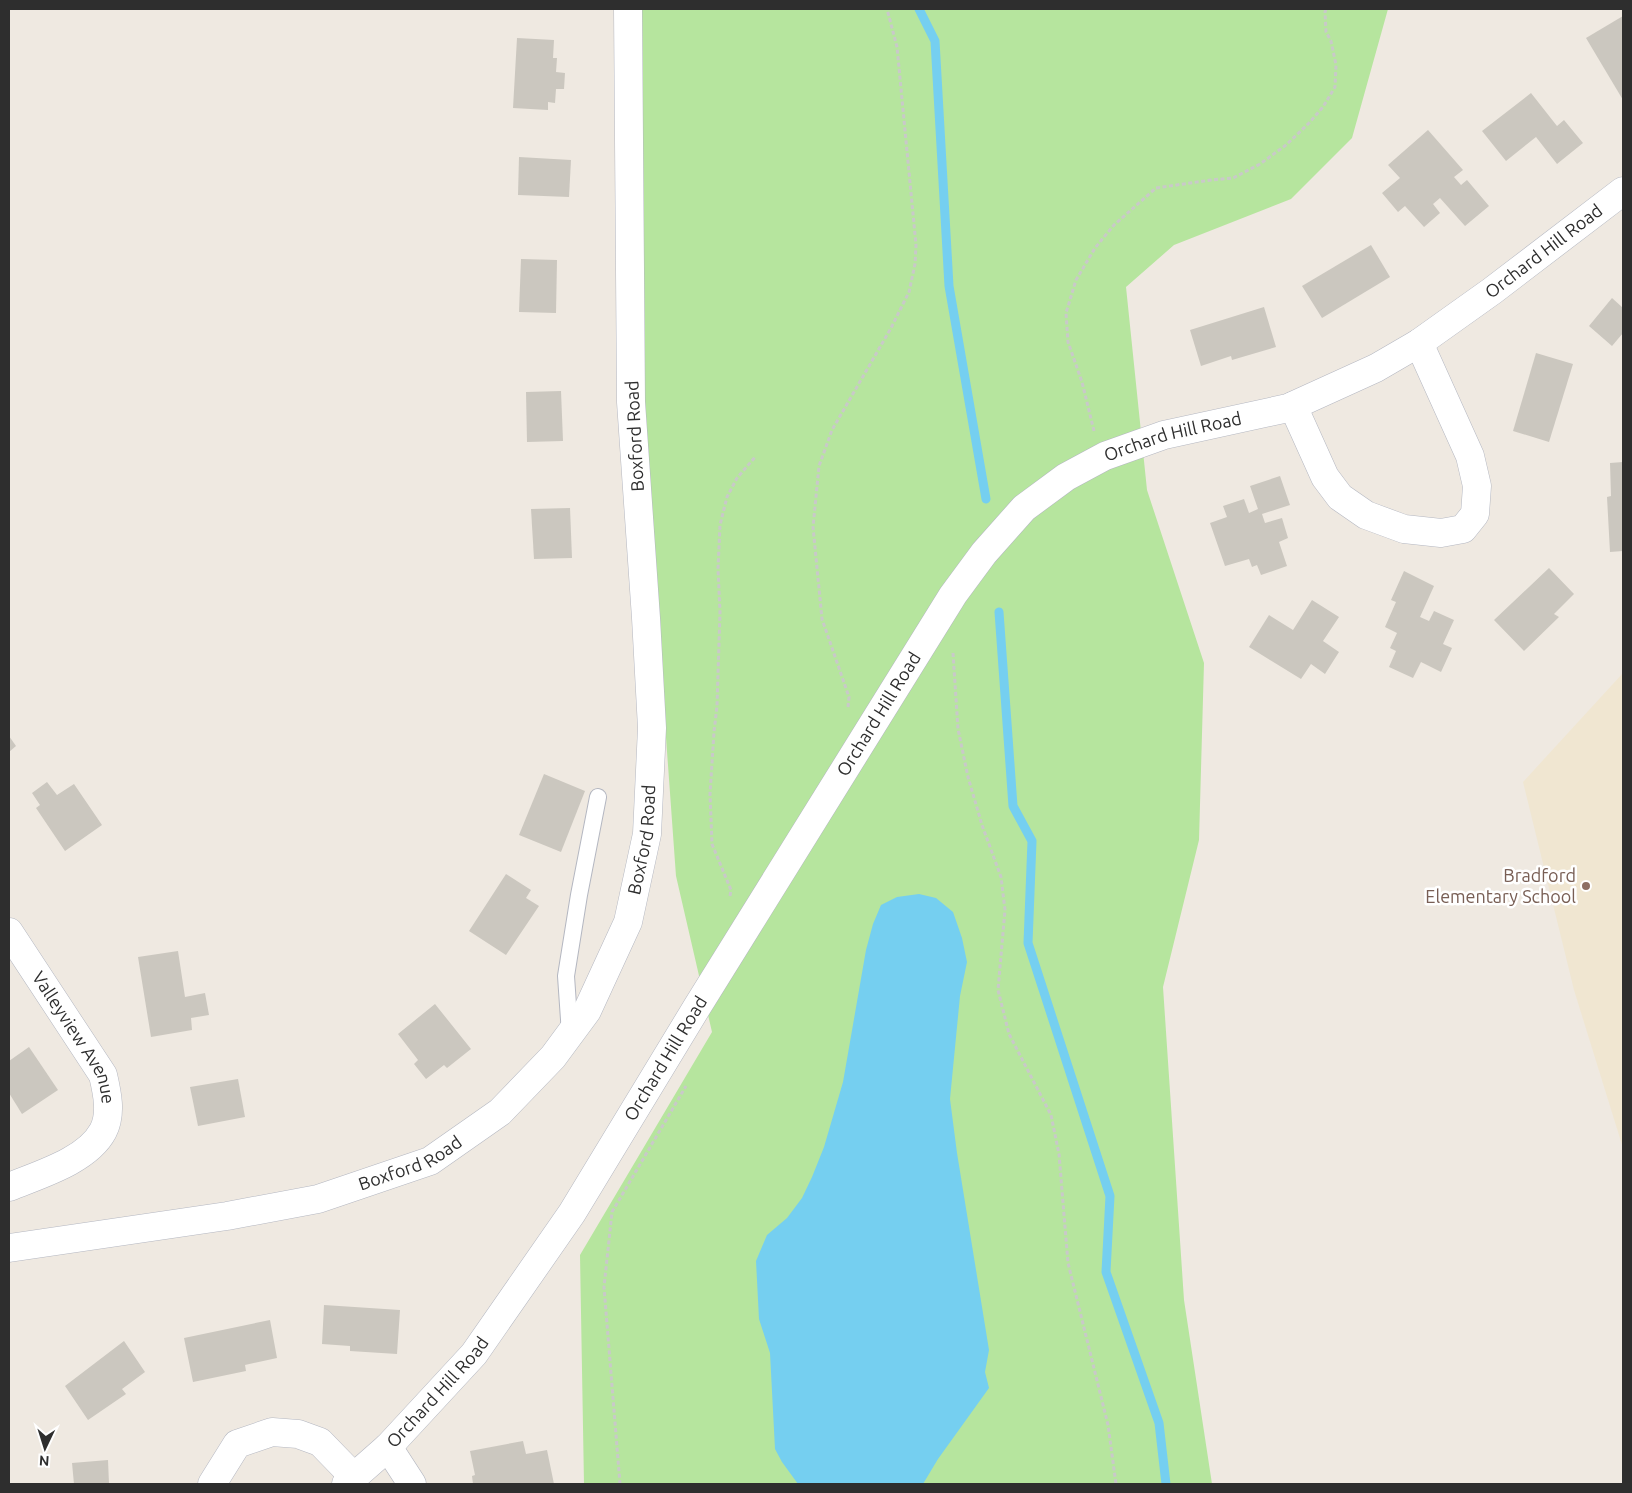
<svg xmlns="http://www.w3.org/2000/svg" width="1632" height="1493" font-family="Ubuntu,sans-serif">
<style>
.education{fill:#f0e6d1}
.green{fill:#b6e59e}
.water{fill:#75cff0}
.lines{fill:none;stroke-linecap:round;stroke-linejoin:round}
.stream{stroke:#75cff0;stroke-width:9}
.building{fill:#cbc7bf}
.lane-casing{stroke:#b4b7c1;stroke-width:18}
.street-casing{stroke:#b4b7c1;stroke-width:29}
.path{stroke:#c9c9c9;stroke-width:3;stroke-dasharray:4 2.5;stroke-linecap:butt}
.lane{stroke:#fff;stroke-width:16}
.street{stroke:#fff;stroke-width:28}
.education-dot{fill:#8d6e63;stroke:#fff;stroke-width:2}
.labels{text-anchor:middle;stroke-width:5;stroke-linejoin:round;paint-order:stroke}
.street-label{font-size:18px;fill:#2e2e2e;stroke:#fff}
.education-label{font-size:18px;fill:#785e54;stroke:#fff;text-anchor:end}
</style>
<rect width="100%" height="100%" fill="#efe9e1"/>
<path class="education" d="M1623,673V1148L1574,990L1523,782Z"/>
<path class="green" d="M640,9H1388L1352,138L1291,199L1174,245L1126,287L1147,490L1204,663L1199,840L1163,987L1184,1300L1212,1484H584L580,1255L712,1032L676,876L662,682L641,453Z"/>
<path class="water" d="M919,894L936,898L953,912L962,938L967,962L960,996L950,1099L957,1153L989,1350L985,1372L989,1388L938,1459L923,1484H798L782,1462L775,1449L770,1353L759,1319L756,1261L767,1235L787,1218L802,1198L812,1177L824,1147L843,1082L866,950L873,924L881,905L897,897Z"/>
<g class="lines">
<g class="stream">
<path d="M919,9L935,41L949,286L986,499"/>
<path d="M999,612L1013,806L1032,841L1028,943L1110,1196L1106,1272L1159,1423L1166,1484"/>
</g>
</g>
<g class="building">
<path d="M1623,16V100L1586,38Z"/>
<path d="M517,38L554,40L553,58H557L556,72L565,73L564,89H556L555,103L548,102V110L513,108Z"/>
<path d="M1531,93L1557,126L1564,120L1583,143L1557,164L1536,137L1506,161L1482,131Z"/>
<path d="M1428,130L1463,170L1454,177L1461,185L1467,180L1489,206L1465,226L1440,198L1433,204L1440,213L1424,227L1405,206L1398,212L1382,193L1400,178L1388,165Z"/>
<path d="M519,157L571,160L569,197L518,195Z"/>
<path d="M1371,245L1390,277L1322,318L1302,286Z"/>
<path d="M521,259L557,260L556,313L519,312Z"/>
<path d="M1612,298L1623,308V333L1612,346L1589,326Z"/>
<path d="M1264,307L1276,347L1232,360L1231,356L1201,366L1190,330Z"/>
<path d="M1536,353L1573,364L1549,442L1513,431Z"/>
<path d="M561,391L563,441L527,442L526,392Z"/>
<path d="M1623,462V551L1610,552L1607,497L1611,496L1610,463Z"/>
<path d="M1280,476L1290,505L1262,514L1265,523L1282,518L1288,538L1279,542L1287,566L1261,575L1257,565L1252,567L1249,559L1225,566L1210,523L1227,517L1223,506L1244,499L1249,513L1258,509L1250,486Z"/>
<path d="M570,508L572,558L534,559L531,509Z"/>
<path d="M1549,568L1574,594L1554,614L1559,617L1524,651L1494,620Z"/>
<path d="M1404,571L1434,586L1420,617L1429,621L1434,611L1454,620L1443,644L1452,648L1441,672L1421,662L1413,678L1389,667L1396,651L1390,648L1397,633L1385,627L1396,602L1391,600Z"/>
<path d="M1312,600L1339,617L1323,641L1339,652L1325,674L1311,664L1301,679L1249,647L1269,615L1293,630Z"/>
<path d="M9,736L16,746L9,752Z"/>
<path d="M544,774L585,791L561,852L519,835Z"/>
<path d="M47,782L57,795L74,784L102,825L65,851L36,808L40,805L32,793Z"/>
<path d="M506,874L531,890L526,898L539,906L506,955L469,931Z"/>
<path d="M178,951L185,997L205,993L209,1015L191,1018L192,1030L151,1037L138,957Z"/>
<path d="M435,1004L471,1049L447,1068L444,1065L426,1079L414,1064L418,1060L398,1034Z"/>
<path d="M29,1047L58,1090L22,1114L9,1093V1061Z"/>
<path d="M238,1079L245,1117L198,1126L190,1087Z"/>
<path d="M324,1305L400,1310L397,1354L350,1351V1346L322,1344Z"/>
<path d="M270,1320L277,1358L245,1365L246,1371L193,1382L184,1338Z"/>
<path d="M124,1341L145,1372L122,1389L126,1394L88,1420L65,1386Z"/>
<path d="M523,1441L526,1454L547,1450L554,1484H473L472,1476L475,1475L470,1451Z"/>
<path d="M108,1460L109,1484H74L72,1463Z"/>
</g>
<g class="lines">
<defs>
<path id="lane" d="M570,1034L566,976L579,895L598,797"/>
<g id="street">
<path d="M1293,406L1325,477L1340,497L1366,515L1404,529L1441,533L1463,529L1475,514L1477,486L1470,456L1419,343"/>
<path id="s1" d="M9,932L103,1075C107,1092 112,1114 103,1131C87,1161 38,1175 9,1187"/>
<path id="s2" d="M9,1248L227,1216L318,1199L430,1161L500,1112L553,1057L587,1011L628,922L647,834L652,728L646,618L631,402L628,9"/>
<path d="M388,1447L412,1484"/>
<path d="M212,1484L237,1444L272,1432L298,1434L320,1442L354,1477"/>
<path id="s3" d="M346,1484L388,1447L474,1354L572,1213L697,1007L953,595L984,553L1024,508L1066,477L1105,456L1164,435L1288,408L1376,368L1419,343L1492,291L1623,191"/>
</g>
</defs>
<use href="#lane" class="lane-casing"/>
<use href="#street" class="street-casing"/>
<g class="path">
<path d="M1094,431L1082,382L1068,342L1066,313L1076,280L1095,248L1114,225L1156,188L1211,180L1233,178L1260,164L1286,145L1309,123L1323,107L1335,87L1336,65L1331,41L1326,32L1325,12L1326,9"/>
<path d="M953,653L958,729L968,777L982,825L1001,877L1005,910L998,990L1009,1034L1051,1115L1059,1154L1068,1263L1108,1425L1116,1484"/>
<path d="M848,707L849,697L822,619L813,527L819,466L832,430L891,328L909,292L915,264L916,245L897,47L887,9"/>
<path d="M730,896L731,890L712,844L710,794L714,732L717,706L720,612L718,569L720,525L727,497L737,478L756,456"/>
<path d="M620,1484L604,1287L612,1212L686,1086"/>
</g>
<use href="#lane" class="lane"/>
<use href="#street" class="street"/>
</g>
<circle class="education-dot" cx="1586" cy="886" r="5"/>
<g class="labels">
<g class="street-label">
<text dy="6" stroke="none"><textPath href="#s3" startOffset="1780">Orchard Hill Road</textPath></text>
<text transform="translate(635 436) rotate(-93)" y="6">Boxford Road</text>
<text dy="6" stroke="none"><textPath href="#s3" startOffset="1360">Orchard Hill Road</textPath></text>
<text dy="6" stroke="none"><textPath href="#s3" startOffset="940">Orchard Hill Road</textPath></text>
<text dy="6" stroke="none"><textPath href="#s2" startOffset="832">Boxford Road</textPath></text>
<text dy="6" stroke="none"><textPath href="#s1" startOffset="125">Valleyview Avenue</textPath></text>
<text dy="6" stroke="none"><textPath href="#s3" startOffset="535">Orchard Hill Road</textPath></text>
<text dy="6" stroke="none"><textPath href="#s2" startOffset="412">Boxford Road</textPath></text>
<text dy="6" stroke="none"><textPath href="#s3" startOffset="130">Orchard Hill Road</textPath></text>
</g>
<g class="education-label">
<text x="1576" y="882">Bradford<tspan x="1576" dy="21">Elementary School</tspan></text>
</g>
</g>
<rect width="1632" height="1493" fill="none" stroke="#2e2e2e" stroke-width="20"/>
<g transform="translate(45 1448) rotate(184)" stroke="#ffffff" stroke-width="4" paint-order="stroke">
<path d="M0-4L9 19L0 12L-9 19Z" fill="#2e2e2e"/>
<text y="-8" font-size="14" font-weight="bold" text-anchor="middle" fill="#2e2e2e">N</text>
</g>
</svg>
